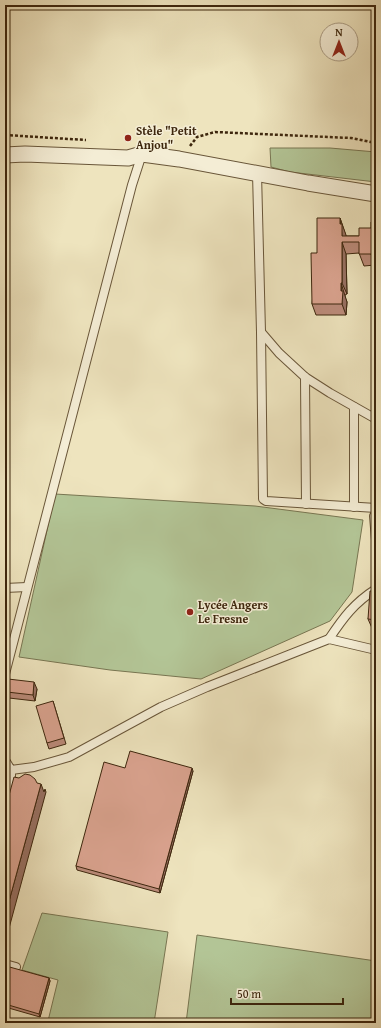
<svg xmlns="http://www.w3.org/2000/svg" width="381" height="1028" font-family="'Gentium Book Plus',serif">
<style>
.green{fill:#b3c596;stroke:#787652}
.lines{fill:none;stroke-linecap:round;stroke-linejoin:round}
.lane-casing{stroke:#695639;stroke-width:10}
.street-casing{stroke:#695639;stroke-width:17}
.path{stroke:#3d260d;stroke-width:2.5;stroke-dasharray:3 2;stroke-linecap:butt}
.lane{stroke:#f4edd5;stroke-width:8}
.street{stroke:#f4edd5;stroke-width:15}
.wall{fill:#bb8b7a;stroke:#3d260d}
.shaded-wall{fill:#987163;stroke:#3d260d}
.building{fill:#d9a28e;stroke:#3d260d}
.poi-dot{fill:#8f2418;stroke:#f4edd5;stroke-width:1.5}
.labels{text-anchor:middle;stroke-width:3;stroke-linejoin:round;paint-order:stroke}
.poi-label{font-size:12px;font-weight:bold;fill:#3d260d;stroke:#f4edd5;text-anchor:start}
</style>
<rect width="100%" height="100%" fill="#eee4be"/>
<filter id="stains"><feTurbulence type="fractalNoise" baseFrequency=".005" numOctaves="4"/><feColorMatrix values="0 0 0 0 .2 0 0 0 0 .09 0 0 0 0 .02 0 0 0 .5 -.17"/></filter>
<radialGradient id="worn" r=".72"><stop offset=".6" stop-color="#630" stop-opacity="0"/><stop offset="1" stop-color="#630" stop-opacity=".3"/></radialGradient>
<g class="green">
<path d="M270,148H330L376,152V182L290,172L271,167Z"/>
<path d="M55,494L255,506L363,520L352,592L330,621L201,679L110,670L19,657Z"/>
<path d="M42,913L168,932L154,1023H63L48,1021L58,980L22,970Z"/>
<path d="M197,935L376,961V1023H186Z"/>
</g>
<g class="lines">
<defs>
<g id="lane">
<path d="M257,173L261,332L279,353L305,377L330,393L376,419"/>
<path d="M261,332L263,499L266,501L376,508"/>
<path d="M305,377L306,504"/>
<path d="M354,507V407"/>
<path d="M376,514L374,516L376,540"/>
<path d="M5,588L27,587"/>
<path d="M329,639C343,618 354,603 376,589"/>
<path d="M5,674L132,185L142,154"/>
<path d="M5,760L11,770L34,767L69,757L161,707L207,687L329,639L376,650"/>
<path d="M5,815L11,793V770"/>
<path d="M5,964L16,967"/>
</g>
<path id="street" d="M5,155L25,154L128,158L142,154L179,159L308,183L376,194"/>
</defs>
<use href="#lane" class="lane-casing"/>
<use href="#street" class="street-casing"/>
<g class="path">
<path d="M5,135L86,140"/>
<path d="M190,146L197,137L215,132L351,138L376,143"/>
</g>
<use href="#lane" class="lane"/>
<use href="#street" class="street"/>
</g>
<g class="wall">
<path d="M340,218L346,236H359L371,228L376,222V267H375V265L364,266L359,253L346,254L347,294L345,295V297L347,302L346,315H316L312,304L317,253Z"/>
<path d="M376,591V629L372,628L368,619Z"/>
<path d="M37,689L35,701L9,698L7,692Z"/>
<path d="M53,701L66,744L49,749L47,743Z"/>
<path d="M125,768L193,771L160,893L77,870L76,866Z"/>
<path d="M5,968L49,978L50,981L40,1017L5,1007Z"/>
</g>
<g class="shaded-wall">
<path d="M340,218L346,235V242L342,236Z"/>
<path d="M342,242L346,254L347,294L342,283Z"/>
<path d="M341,283L347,302L346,315L342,304Z"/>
<path d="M34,682L37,689L35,701L33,695Z"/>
<path d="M192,768L193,771L160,893L159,889Z"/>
<path d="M41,784L44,792L45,789L46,792L5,943V916Z"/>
<path d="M49,978L50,981L40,1017L39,1014Z"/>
</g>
<g class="building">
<path d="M317,218H340V224H342V236H359V228H371V222H376V255H371V254H359V242H342V283H341V291H343L342,304H312L311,253H317Z"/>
<path d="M370,591H376V620L368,619Z"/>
<path d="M8,679L34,682L33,695L7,692Z"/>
<path d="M53,701L64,738L47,743L36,706Z"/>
<path d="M130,751L192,768L159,889L76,866L104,762L125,768Z"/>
<path d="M25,774L30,775L35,779L37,783L41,784L5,916V810L14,777L19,778Z"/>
<path d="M6,966L49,978L39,1014L5,1004V968Z"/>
</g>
<g class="poi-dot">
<circle cx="128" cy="138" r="4"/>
<circle cx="190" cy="612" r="4"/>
</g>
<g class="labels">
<g class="poi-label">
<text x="136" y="135">Stèle "Petit<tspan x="136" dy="14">Anjou"</tspan></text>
<text x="198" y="609">Lycée Angers<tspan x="198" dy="14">Le Fresne</tspan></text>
</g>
</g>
<rect width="381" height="1028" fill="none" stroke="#eee4be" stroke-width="20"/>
<rect x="6" y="6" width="369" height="1016" fill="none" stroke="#3d260d" stroke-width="2"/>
<rect x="10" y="10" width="361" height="1008" fill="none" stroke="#3d260d"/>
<g transform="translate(339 42)"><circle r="19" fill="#f4edd5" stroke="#ab9d85"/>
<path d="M0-3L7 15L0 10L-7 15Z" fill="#8f2418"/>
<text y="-6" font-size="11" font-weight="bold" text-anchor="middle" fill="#3d260d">N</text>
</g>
<path d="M231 998v6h112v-6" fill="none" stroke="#3d260d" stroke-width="2"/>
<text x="237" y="998" font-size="12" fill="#3d260d" stroke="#f4edd5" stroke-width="3" paint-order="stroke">50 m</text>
<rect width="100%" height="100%" filter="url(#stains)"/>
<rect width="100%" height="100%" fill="url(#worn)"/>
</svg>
